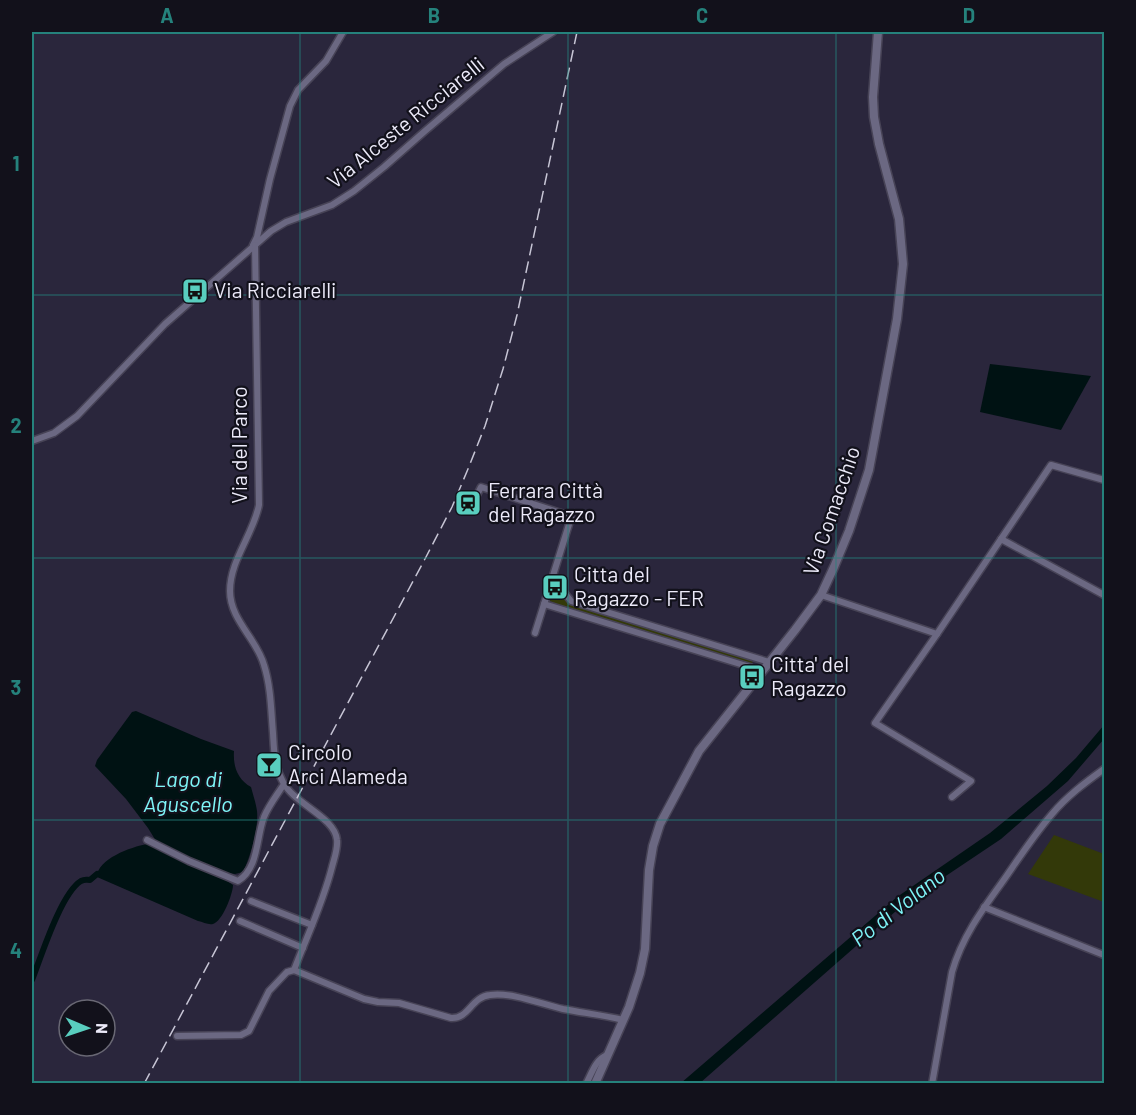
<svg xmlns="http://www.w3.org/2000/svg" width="1136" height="1115" font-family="Barlow,sans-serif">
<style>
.green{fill:#333909}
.water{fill:#001213}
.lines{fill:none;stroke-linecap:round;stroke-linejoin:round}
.canal{stroke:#001213;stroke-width:6}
.minor-casing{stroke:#474356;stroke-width:9}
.secondary-casing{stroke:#474356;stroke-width:11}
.minor{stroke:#6b6882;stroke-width:6}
.secondary{stroke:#6b6882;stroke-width:8}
.rail{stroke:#c7c5d5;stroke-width:1.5;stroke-dasharray:12 6;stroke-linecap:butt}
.grid{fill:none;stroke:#25827c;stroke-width:1.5;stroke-opacity:0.55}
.labels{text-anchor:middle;stroke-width:4.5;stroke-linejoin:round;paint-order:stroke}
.street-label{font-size:21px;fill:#eceaf9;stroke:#12111b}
.poi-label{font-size:21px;fill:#eceaf9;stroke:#12111b;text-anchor:start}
.water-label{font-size:22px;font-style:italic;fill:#7ff5f8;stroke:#12111b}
.neatline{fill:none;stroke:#25827c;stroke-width:2}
.grid-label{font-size:20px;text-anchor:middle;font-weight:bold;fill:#25827c}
</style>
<rect width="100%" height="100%" fill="#2a263c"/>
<g class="green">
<path d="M553,591L561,595L568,601L753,660L752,664L560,605L550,601Z"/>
<path d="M1054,835L1104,854V902L1028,874Z"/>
</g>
<g class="water">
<path d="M990,364L1091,376L1061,430L980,412Z"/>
<path d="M136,711L201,739L234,751C233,766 237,779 251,787C253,795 256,803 257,811C259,827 250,858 243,872L235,874L220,872L156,841L148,828L126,799L95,766L97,760L132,712Z"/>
<path d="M1104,725V739L1068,781L1001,839L904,904L700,1083H681L897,897L990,833L1047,786L1076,758Z"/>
<path d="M147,844L227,881L233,885C233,894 222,922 213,924C208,925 203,922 198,921L97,877C97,859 131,847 147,844Z"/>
</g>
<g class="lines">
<path class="canal" d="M32,980C41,957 61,893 81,881C85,879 86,880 90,880L97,874"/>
<defs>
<g id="minor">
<path d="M253,245L257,237L270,179L290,106L298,90L326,61L343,32"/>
<path d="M32,441L54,433L77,416L165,324L271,231L286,222L332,205L354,191L384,167L425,131L504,64L553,32"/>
<path d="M475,499L481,487L567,515L571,518L535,633"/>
<path d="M1001,539L1104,595"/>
<path d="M551,582L559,586L571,601L769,662"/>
<path d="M821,595L937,634L1051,465L1104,480"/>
<path d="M544,604L750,667L760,674"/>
<path d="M937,634L875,723L971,781L952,797"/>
<path d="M147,840L189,861L238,881C259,868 256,838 264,817C269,805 277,795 284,784"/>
<path d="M251,901L312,925"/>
<path d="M984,907L1104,955"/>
<path d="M240,921L303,948"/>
<path d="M294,970L364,999L378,1002L399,1003L451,1018C469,1019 471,997 490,995C512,992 541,1004 563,1009C583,1013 603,1015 623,1020"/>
<path d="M177,1036L241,1035L249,1031L269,991L287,972L294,970C307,936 323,903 332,867C334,859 338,849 337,840C335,817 294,804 283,782C274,766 274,750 273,733C271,710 271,687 264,665C257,639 230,620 230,591C230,560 253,535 259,505L255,245"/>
<path d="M586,1084C592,1073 595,1060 607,1055"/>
<path d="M932,1084L952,972C962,937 982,910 1003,881C1019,858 1034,835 1052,814C1067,796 1086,782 1104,769"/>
</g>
<path id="secondary" d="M595,1084L629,1007L640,973L645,949L649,870L653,846L660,824L699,751L795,630L821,595L834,567L849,531L869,470L897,319L903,264L899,219L879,144L874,117L873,97L878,32"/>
</defs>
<use href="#minor" class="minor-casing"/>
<use href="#secondary" class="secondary-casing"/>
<use href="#minor" class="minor"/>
<use href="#secondary" class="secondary"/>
<path class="rail" d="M144,1084L426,557L452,507L468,469L485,426L503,369L517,315L577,32"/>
</g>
<path class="grid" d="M300,32V1084M568,32V1084M836,32V1084M32,295H1104M32,558H1104M32,820H1104"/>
<defs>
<symbol id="bus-square" viewBox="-11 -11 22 22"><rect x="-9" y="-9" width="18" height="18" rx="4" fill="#59cebf" stroke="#12111b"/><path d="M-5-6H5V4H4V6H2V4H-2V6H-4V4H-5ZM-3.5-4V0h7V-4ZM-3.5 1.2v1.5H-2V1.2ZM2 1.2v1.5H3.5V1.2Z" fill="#111"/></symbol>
<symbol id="station-square" viewBox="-11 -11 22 22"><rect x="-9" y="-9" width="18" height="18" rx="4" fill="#59cebf" stroke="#12111b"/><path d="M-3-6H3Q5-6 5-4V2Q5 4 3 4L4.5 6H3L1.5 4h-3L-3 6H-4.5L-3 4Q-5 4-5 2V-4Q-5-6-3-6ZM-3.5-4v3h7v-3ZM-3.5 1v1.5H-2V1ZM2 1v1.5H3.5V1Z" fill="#111"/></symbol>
<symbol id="bar-square" viewBox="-11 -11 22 22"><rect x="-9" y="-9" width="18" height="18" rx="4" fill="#59cebf" stroke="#12111b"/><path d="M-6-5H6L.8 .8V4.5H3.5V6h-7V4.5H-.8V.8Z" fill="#111"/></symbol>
</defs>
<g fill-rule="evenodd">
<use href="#bus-square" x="180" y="276" width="30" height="30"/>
<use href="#station-square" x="453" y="488" width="30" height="30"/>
<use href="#bus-square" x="540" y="572" width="30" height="30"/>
<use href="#bus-square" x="737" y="662" width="30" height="30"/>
<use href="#bar-square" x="254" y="750" width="30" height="30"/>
</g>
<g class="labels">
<g class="street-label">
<text transform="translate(406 123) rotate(-39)" y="7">Via Alceste Ricciarelli</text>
<text transform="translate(240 445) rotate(-90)" y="7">Via del Parco</text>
<text transform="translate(832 511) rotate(-71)" y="7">Via Comacchio</text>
</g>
<g class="poi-label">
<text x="214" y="298">Via Ricciarelli</text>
<text x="488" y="498">Ferrara Città<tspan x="488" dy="24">del Ragazzo</tspan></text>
<text x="574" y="582">Citta del<tspan x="574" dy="24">Ragazzo - FER</tspan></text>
<text x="771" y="672">Citta' del<tspan x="771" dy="24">Ragazzo</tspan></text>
<text x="288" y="760">Circolo<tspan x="288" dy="24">Arci Alameda</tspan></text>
</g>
<g class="water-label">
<text x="188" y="787">Lago di<tspan x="188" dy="25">Aguscello</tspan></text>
<text transform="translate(898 907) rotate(-38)" y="8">Po di Volano</text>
</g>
</g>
<rect width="1136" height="1115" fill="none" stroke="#12111b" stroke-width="66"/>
<g transform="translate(87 1028) rotate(92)"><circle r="28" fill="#12111b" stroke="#696874" stroke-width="1.5"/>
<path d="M0-4.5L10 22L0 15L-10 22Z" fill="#59cebf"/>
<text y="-9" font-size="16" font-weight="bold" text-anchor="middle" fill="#eceaf9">N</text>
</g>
<rect x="33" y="33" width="1070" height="1049" class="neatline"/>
<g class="grid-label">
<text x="167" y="23">A</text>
<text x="434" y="23">B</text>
<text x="702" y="23">C</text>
<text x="969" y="23">D</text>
<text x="16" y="171">1</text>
<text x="16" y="433">2</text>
<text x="16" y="695">3</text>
<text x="16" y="958">4</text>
</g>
</svg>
